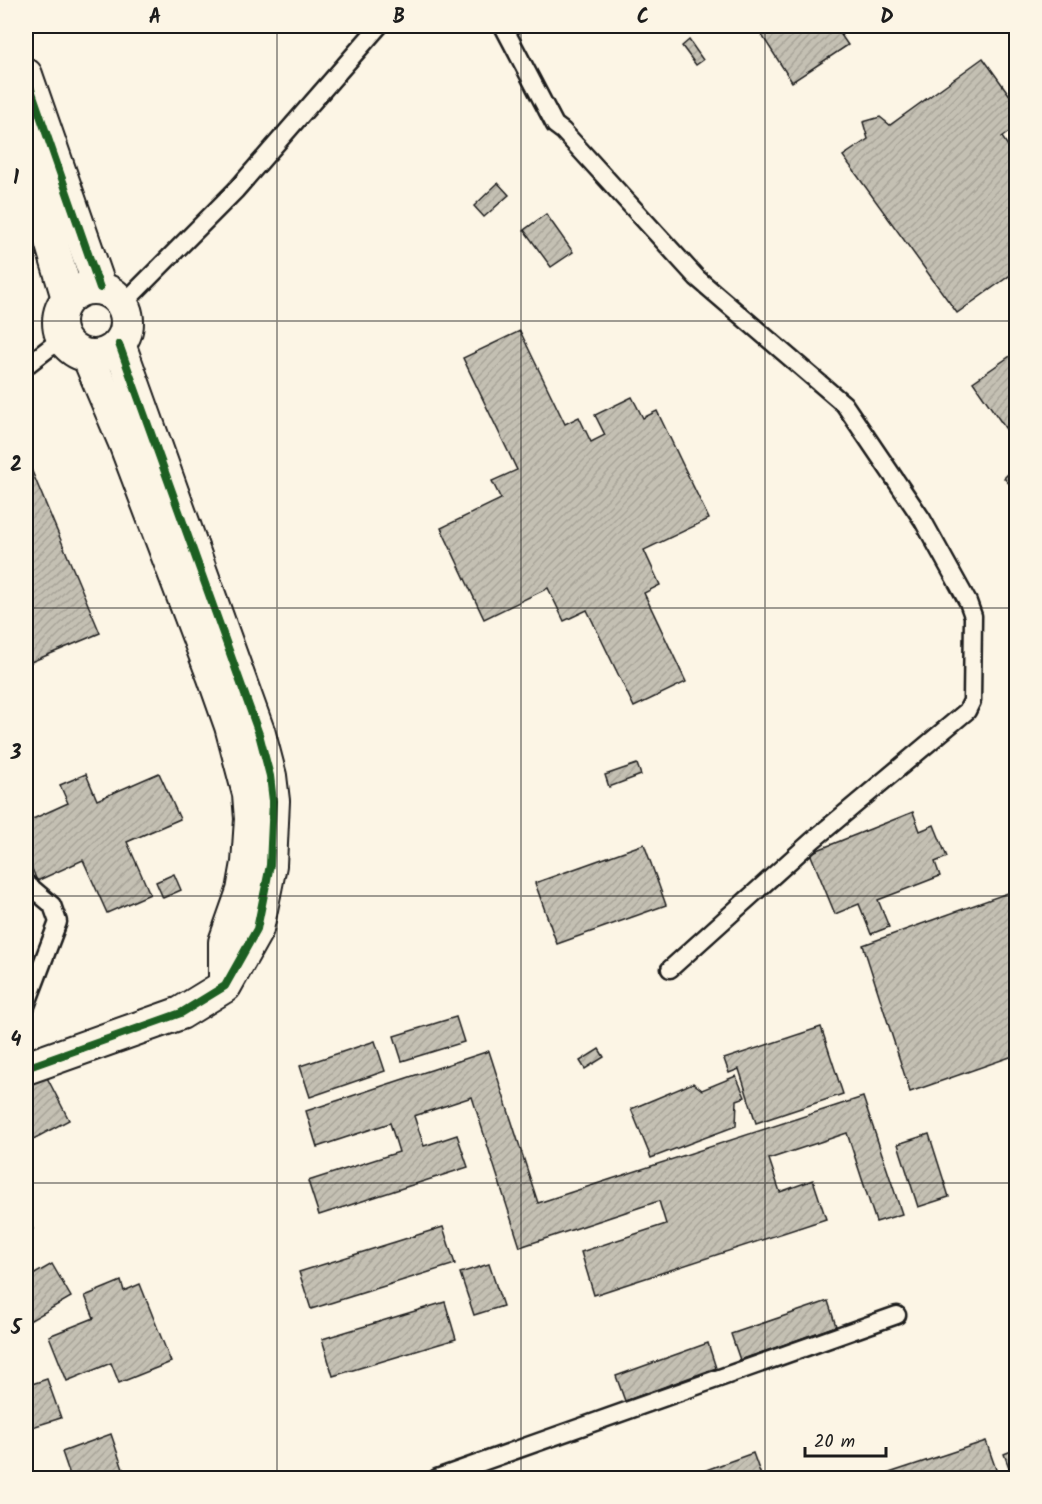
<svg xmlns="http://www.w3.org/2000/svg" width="1042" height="1504" font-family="Kalam,sans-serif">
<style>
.building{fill:url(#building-hatch);stroke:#1c1c1c;stroke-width:1.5}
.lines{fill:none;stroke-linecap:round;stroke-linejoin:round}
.service-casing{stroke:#1c1c1c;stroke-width:21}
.minor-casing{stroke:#1c1c1c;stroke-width:36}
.service{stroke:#fcf5e5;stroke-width:16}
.minor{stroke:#fcf5e5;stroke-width:32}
.cycleway-casing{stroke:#fcf5e5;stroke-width:11}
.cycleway{stroke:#1b5e20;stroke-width:8}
.grid{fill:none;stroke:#1c1c1c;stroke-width:1.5;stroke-opacity:0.55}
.neatline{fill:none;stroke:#1c1c1c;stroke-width:2}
.grid-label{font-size:20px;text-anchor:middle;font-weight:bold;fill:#1c1c1c}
</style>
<defs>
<pattern id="building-hatch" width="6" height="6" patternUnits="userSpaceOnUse" patternTransform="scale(1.5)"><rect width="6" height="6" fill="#c4c0b3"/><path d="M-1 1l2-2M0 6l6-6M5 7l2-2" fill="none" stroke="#a8a499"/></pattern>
</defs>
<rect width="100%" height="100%" fill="#fcf5e5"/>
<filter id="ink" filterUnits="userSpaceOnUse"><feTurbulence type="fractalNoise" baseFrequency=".0167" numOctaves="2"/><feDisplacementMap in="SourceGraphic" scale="12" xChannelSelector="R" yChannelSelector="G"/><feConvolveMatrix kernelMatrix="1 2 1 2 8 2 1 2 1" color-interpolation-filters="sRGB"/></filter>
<g filter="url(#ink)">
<g class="building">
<path d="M756,26H835L848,45L792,82Z"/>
<path d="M689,40L703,60L696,65L682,46Z"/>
<path d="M983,58L1016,104V127L1002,137L1016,158V271L957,313L843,156L868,139L863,122L880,117L890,125Z"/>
<path d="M498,183L509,195L484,217L474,206Z"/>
<path d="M546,214L573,252L551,267L524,230Z"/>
<path d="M520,331L565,424L579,417L591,442L605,435L595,415L632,397L643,418L657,411L709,519L644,550L660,585L644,593L686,682L634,707L587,610L564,621L548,588L484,619L441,528L501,499L492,481L517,470L463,358Z"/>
<path d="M1016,352V441L1015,442L973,382Z"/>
<path d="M1016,466V491L1004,478Z"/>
<path d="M31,469L100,633L26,664V471Z"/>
<path d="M637,764L641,775L609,787L605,775Z"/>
<path d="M159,773L180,819L127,842L150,894L107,913L83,860L37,881L26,854V822L68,803L60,785L86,774L97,800Z"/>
<path d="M913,812L920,831L934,825L947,857L935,862L940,876L878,900L889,927L871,934L859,904L835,914L810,853Z"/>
<path d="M644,844L666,905L557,944L535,883Z"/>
<path d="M174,874L181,890L163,898L156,882Z"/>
<path d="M1016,890V1055L910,1092L863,945Z"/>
<path d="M456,1017L464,1042L402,1061L394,1036Z"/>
<path d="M821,1027L843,1094L756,1123L739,1069L729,1073L724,1059Z"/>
<path d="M375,1041L385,1071L310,1097L300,1066Z"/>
<path d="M599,1049L604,1057L585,1069L580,1061Z"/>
<path d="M489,1051L538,1203L863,1097L902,1214L876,1222L847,1133L769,1159L780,1192L813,1180L826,1219L594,1295L581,1252L666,1224L659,1201L520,1247L472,1097L414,1116L424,1146L457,1135L468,1167L319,1215L308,1181L399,1152L390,1123L317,1147L306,1111Z"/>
<path d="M42,1068L69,1120L26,1143V1076Z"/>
<path d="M736,1076L745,1097L737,1100L736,1126L651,1158L631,1109L693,1083L702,1090Z"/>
<path d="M929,1134L949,1197L918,1207L898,1144Z"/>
<path d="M26,1216L33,1229L26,1234Z"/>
<path d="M443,1227L455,1264L311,1309L299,1272Z"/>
<path d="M52,1264L71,1297L26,1323V1279Z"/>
<path d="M489,1264L503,1306L474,1315L460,1273Z"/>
<path d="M121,1281L124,1291L140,1284L171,1362L119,1383L111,1363L67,1381L49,1336L94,1318L85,1296Z"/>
<path d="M828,1301L836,1326L740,1360L731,1334Z"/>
<path d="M445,1302L456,1339L333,1376L322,1339Z"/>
<path d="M708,1343L716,1368L625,1401L616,1376Z"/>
<path d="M47,1379L61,1418L26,1429V1386Z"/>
<path d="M111,1434L126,1478H71L62,1452Z"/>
<path d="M986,1441L999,1478H874Z"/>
<path d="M1016,1449V1478H1013L1004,1454Z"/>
<path d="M753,1453L762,1478H684Z"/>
</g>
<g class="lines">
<defs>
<g id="service">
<path d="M503,26L555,125L563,131L697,278L844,404L922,519L968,602L973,616L972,701L967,711L813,840L670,969"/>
<path d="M123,304L236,190L379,26"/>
<path d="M26,366L62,338"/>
<path d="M26,883L52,905L58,922L26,1006"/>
<path d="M437,1478L897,1315"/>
</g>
<g id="minor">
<path d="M26,75L100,288"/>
<path d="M26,158L68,298"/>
<circle cx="93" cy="322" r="34"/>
<path d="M88,356L125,443L213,675L231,726L249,794L251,819L248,863L243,891L225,942V985"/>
<path d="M26,1068L181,1013L225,986L257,929L270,865L273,801L270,776L259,734L119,344"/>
</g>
</defs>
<use href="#service" class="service-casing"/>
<use href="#minor" class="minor-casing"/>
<use href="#service" class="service"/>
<use href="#minor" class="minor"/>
<defs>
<g id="cycleway">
<path d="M26,75L100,288"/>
<path d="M26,1068L181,1013L225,986L257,929L270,865L273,801L270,776L259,734L119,344"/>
</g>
</defs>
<use href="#cycleway" class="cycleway-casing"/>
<use href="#cycleway" class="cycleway"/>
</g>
</g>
<path class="grid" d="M277,26V1478M521,26V1478M765,26V1478M26,321H1016M26,608H1016M26,896H1016M26,1183H1016"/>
<rect width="1042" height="1504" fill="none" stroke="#fcf5e5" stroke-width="66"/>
<path d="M805 1447v9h81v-9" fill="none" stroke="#1c1c1c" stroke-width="3"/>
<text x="814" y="1447" font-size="18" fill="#1c1c1c" stroke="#fcf5e5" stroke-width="4.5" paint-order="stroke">20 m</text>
<rect x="33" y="33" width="976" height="1438" class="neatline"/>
<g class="grid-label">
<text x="155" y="23">A</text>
<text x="399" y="23">B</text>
<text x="643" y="23">C</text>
<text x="887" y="23">D</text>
<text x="16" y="184">1</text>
<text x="16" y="471">2</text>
<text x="16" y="759">3</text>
<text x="16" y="1046">4</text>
<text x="16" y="1334">5</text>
</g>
</svg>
